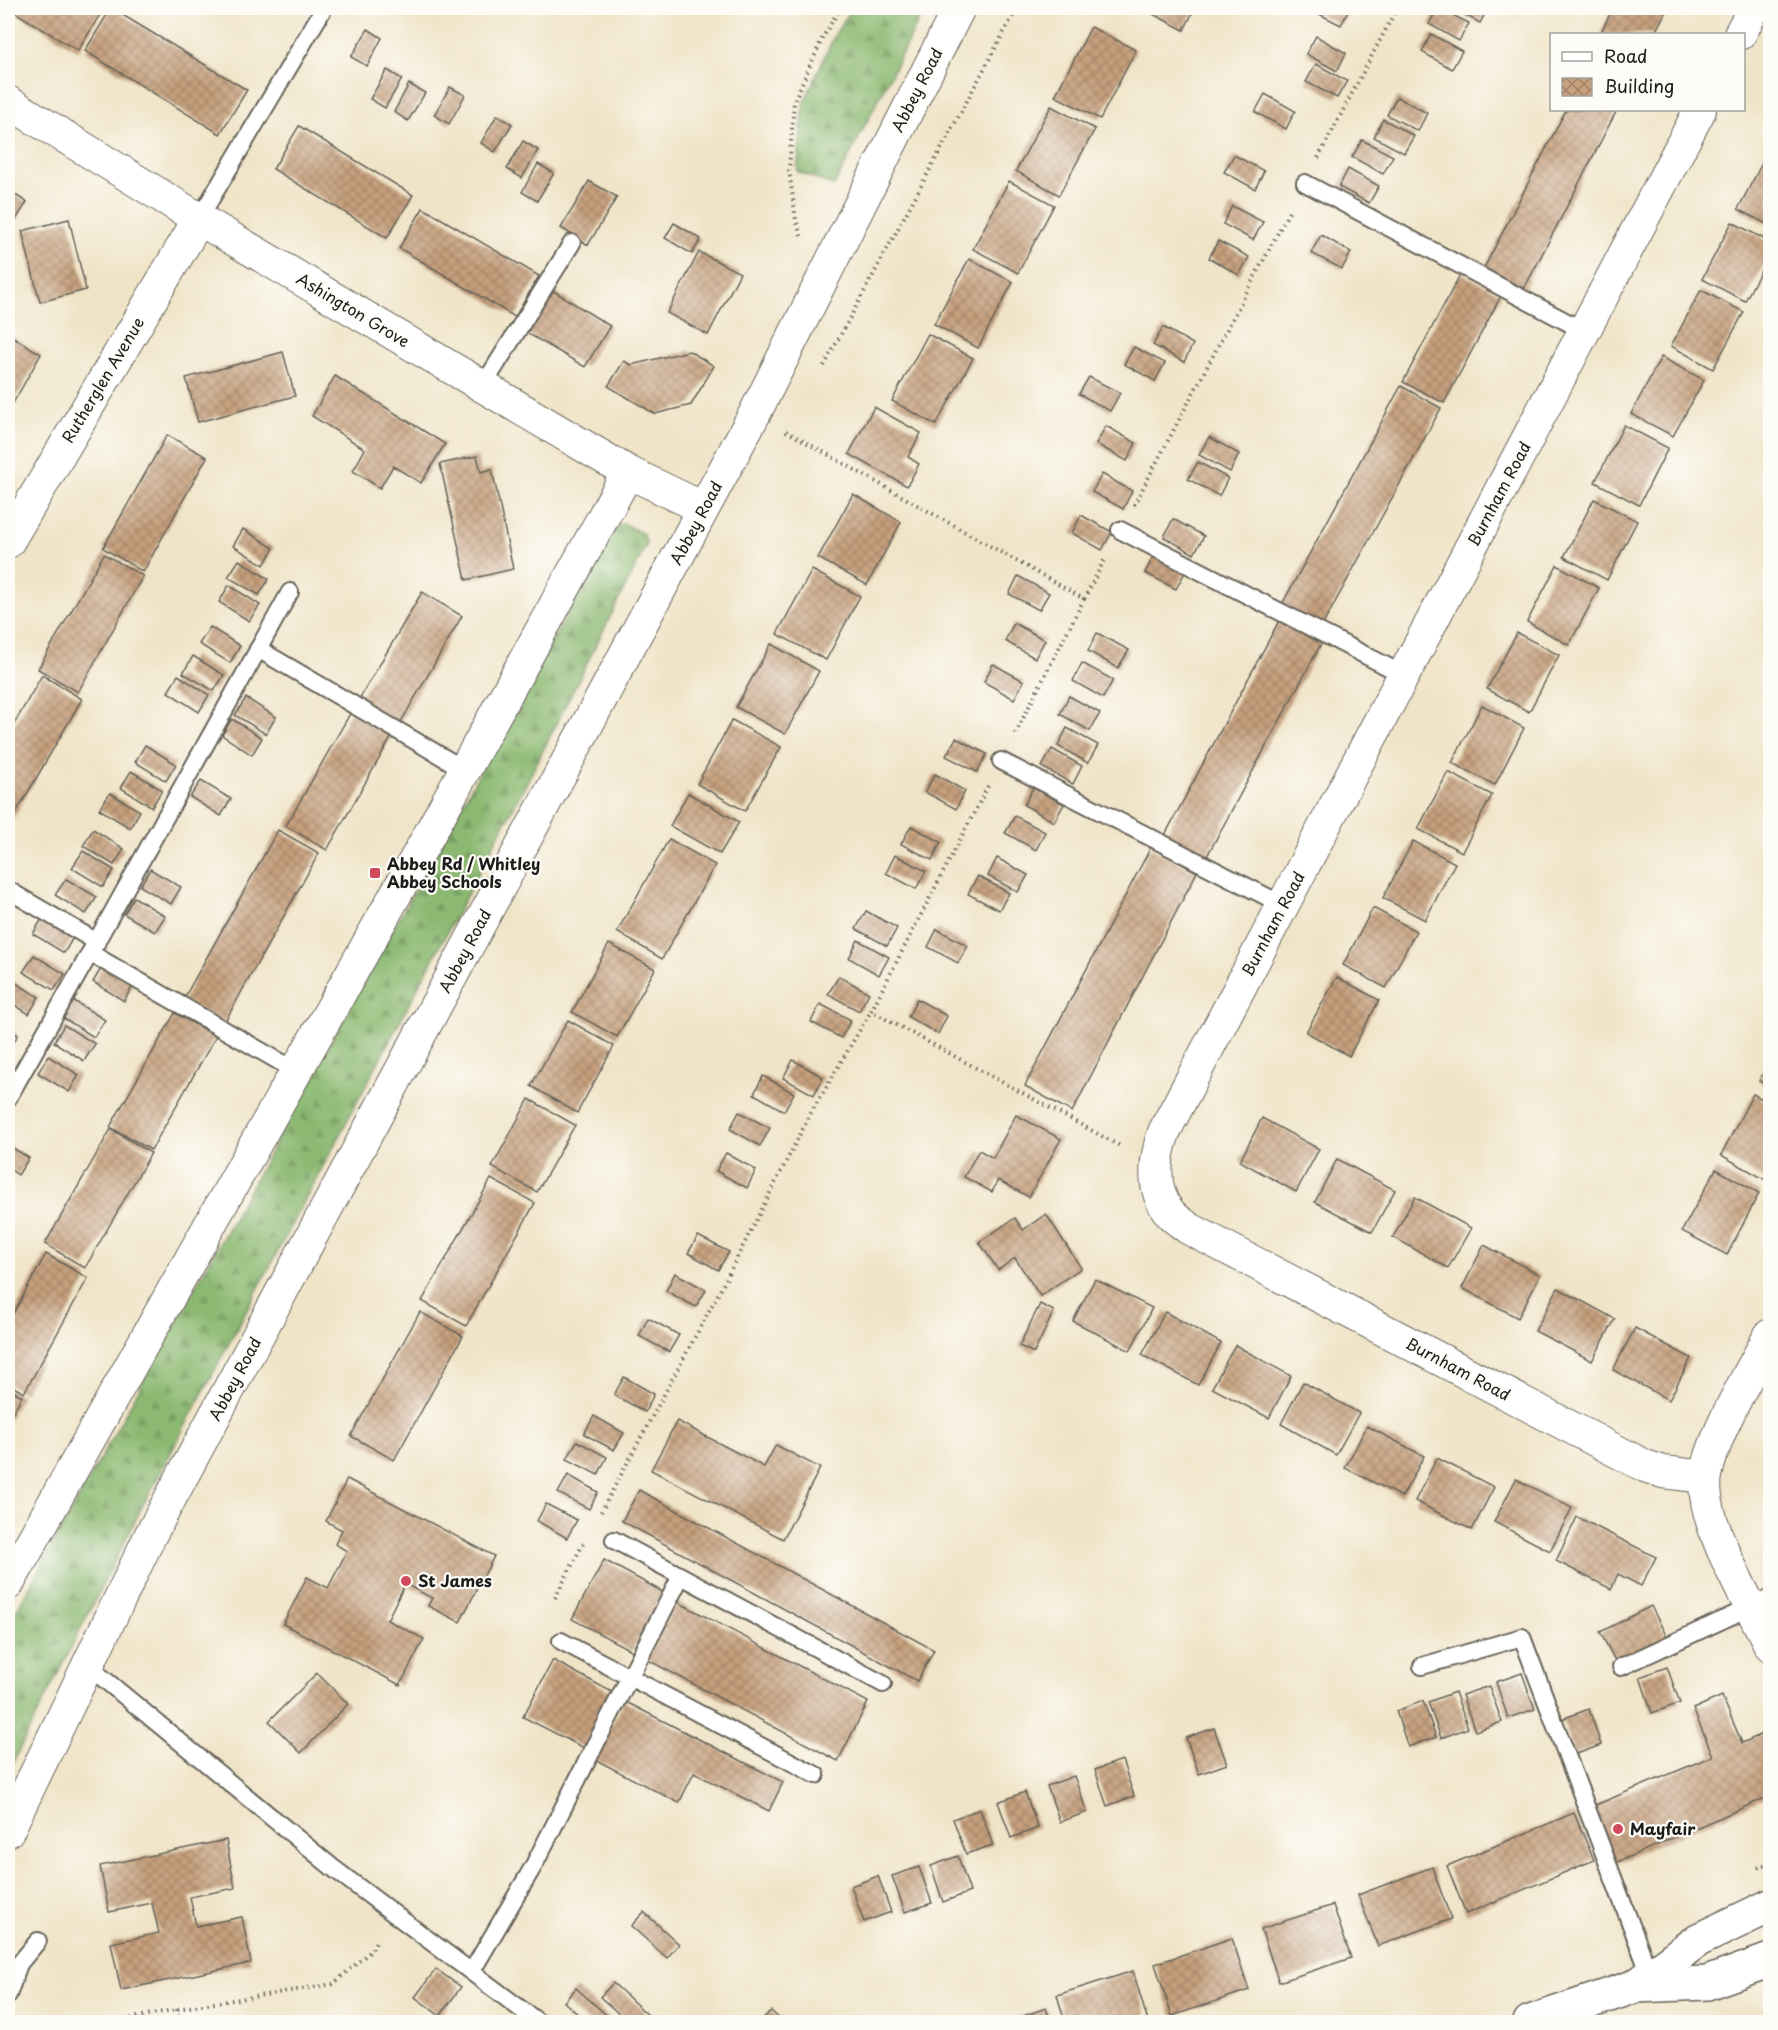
<svg xmlns="http://www.w3.org/2000/svg" width="1778" height="2030" font-family="'Playpen Sans',sans-serif">
<style>
.forest{fill:url(#forest-firs);stroke:#546a47;stroke-width:1.5}
.building{fill:url(#building-cross-hatch)}
.lines{fill:none;stroke-linecap:round;stroke-linejoin:round}
.lane-casing{stroke:#666258;stroke-width:20}
.street-casing{stroke:#666258;stroke-width:34}
.secondary-casing{stroke:#666258;stroke-width:36}
.path{stroke:#666258;stroke-width:4;stroke-dasharray:1.5 4.5;stroke-linecap:butt}
.lane{stroke:#fff;stroke-width:16}
.street{stroke:#fff;stroke-width:32}
.secondary{stroke:#fff;stroke-width:33}
.poi-dot{fill:#d1495b;stroke:#fdfcf7;stroke-width:2}
.labels{text-anchor:middle;stroke-width:4.5;stroke-linejoin:round;paint-order:stroke}
.street-label{font-size:16px;fill:#1c1c1c;stroke:#fdfcf7}
.poi-label{font-size:16px;font-weight:bold;fill:#1c1c1c;stroke:#fdfcf7;text-anchor:start}
</style>
<defs>
<pattern id="forest-firs" width="22" height="20" patternUnits="userSpaceOnUse" patternTransform="scale(1.5)"><rect width="22" height="20" fill="#8cb972"/><path d="M5 1l3.5 6h-7zM16 11l3.5 6h-7z" fill="#789e62"/></pattern>
<pattern id="building-cross-hatch" width="8" height="8" patternUnits="userSpaceOnUse" patternTransform="scale(1.5)"><rect width="8" height="8" fill="#c7a17e"/><path d="M0 0l8 8M0 8l8-8" fill="none" stroke="#a18266"/></pattern>
</defs>
<rect width="100%" height="100%" fill="#fdfcf7"/>
<filter id="ink" filterUnits="userSpaceOnUse"><feTurbulence type="fractalNoise" baseFrequency=".0167" numOctaves="2"/><feDisplacementMap in="SourceGraphic" scale="12" xChannelSelector="R" yChannelSelector="G"/><feConvolveMatrix kernelMatrix="1 2 1 2 8 2 1 2 1" color-interpolation-filters="sRGB"/></filter>
<filter id="wash" filterUnits="userSpaceOnUse"><feTurbulence type="fractalNoise" baseFrequency=".008" numOctaves="4" result="noise"/><feDisplacementMap in="SourceGraphic" scale="24" xChannelSelector="R" yChannelSelector="G"/><feGaussianBlur stdDeviation="1.35" result="paint"/><feColorMatrix in="noise" values="0 0 0 0 0 0 0 0 0 0 0 0 0 0 0 0 0 1.4 0 .05"/><feComposite in="paint" operator="in"/></filter>
<g filter="url(#wash)">
<rect width="100%" height="100%" fill="#f0e4c8"/>
<g class="forest">
<path d="M852,8H925L834,186L797,171L804,103L834,36Z"/>
<path d="M624,524L643,534L647,544L529,778L141,1509L8,1772V1626L616,526Z"/>
</g>
<g id="blocks">
<g class="building">
<path d="M8,8H99L103,10L78,51Z"/>
<path d="M111,8L247,90L220,134L85,51Z"/>
<path d="M1141,8H1195L1184,30Z"/>
<path d="M1307,8H1350L1341,25Z"/>
<path d="M1438,8L1469,23L1459,41L1429,24Z"/>
<path d="M1452,8H1488L1480,23Z"/>
<path d="M1613,8H1668L1654,34H1600Z"/>
<path d="M1091,27L1136,50L1100,119L1055,96Z"/>
<path d="M368,29L382,38L367,66L351,57Z"/>
<path d="M1431,34L1462,51L1452,69L1422,52Z"/>
<path d="M1316,36L1346,53L1337,71L1306,54Z"/>
<path d="M1316,64L1347,81L1337,98L1306,82Z"/>
<path d="M387,70L402,79L385,108L370,99Z"/>
<path d="M409,84L425,93L408,121L394,112Z"/>
<path d="M450,87L465,95L449,124L434,115Z"/>
<path d="M1265,94L1295,111L1286,129L1255,112Z"/>
<path d="M1397,97L1427,113L1418,131L1387,115Z"/>
<path d="M1051,106L1095,129L1059,195L1016,171Z"/>
<path d="M1566,110H1617L1524,289L1484,268Z"/>
<path d="M497,115L512,124L495,152L481,143Z"/>
<path d="M1383,119L1414,136L1404,153L1374,137Z"/>
<path d="M299,126L413,195L387,238L273,169Z"/>
<path d="M1362,140L1393,156L1383,174L1352,157Z"/>
<path d="M523,141L538,150L522,178L507,169Z"/>
<path d="M1768,152L1770,154V226L1738,209Z"/>
<path d="M1234,155L1264,171L1255,189L1224,172Z"/>
<path d="M538,164L554,173L537,201L522,192Z"/>
<path d="M1348,169L1379,186L1369,203L1339,187Z"/>
<path d="M589,181L617,197L588,245L561,228Z"/>
<path d="M1009,181L1054,205L1018,273L973,249Z"/>
<path d="M12,193L27,202L11,228L8,225V201Z"/>
<path d="M1232,206L1263,222L1253,240L1223,224Z"/>
<path d="M423,208L539,276L515,317L399,248Z"/>
<path d="M69,219L86,290L40,302L22,231Z"/>
<path d="M1732,222L1770,242V253L1745,301L1702,279Z"/>
<path d="M674,223L701,239L692,254L665,238Z"/>
<path d="M1321,235L1351,252L1342,269L1311,253Z"/>
<path d="M1218,241L1249,257L1239,275L1209,258Z"/>
<path d="M699,252L740,273L708,335L667,313Z"/>
<path d="M969,259L1013,282L978,348L934,324Z"/>
<path d="M1461,273L1502,294L1444,403L1403,382Z"/>
<path d="M552,290L610,326L585,367L527,333Z"/>
<path d="M1701,290L1744,312L1713,369L1671,346Z"/>
<path d="M1163,327L1193,344L1184,362L1153,345Z"/>
<path d="M8,334L41,354L8,412Z"/>
<path d="M928,334L973,358L936,425L892,401Z"/>
<path d="M1134,347L1165,363L1155,381L1124,364Z"/>
<path d="M689,351L714,366L691,405L655,414L608,386L624,361L631,365Z"/>
<path d="M283,352L295,396L198,422L186,378Z"/>
<path d="M1661,357L1704,380L1673,436L1631,414Z"/>
<path d="M335,376L445,444L421,483L393,466L380,488L353,471L365,449L312,416Z"/>
<path d="M1089,377L1120,393L1110,411L1079,394Z"/>
<path d="M1401,386L1441,408L1320,630L1280,608Z"/>
<path d="M874,407L921,433L908,457L919,464L907,486L849,454Z"/>
<path d="M1624,425L1668,448L1639,505L1595,482Z"/>
<path d="M1106,426L1136,443L1127,461L1096,444Z"/>
<path d="M167,435L207,457L143,572L103,548Z"/>
<path d="M1209,437L1239,454L1230,472L1199,455Z"/>
<path d="M477,456L481,472L492,469L513,569L466,580L440,464Z"/>
<path d="M1198,462L1228,478L1219,496L1188,479Z"/>
<path d="M1102,474L1132,491L1123,509L1092,492Z"/>
<path d="M853,494L901,522L867,585L818,558Z"/>
<path d="M1594,499L1637,521L1607,580L1564,557Z"/>
<path d="M1081,515L1112,532L1102,550L1072,533Z"/>
<path d="M1173,519L1204,536L1194,554L1164,537Z"/>
<path d="M243,529L274,548L264,565L233,546Z"/>
<path d="M104,554L143,576L78,692L38,669Z"/>
<path d="M1154,555L1185,572L1176,589L1145,573Z"/>
<path d="M239,560L269,579L259,595L228,577Z"/>
<path d="M1557,565L1599,588L1569,645L1527,622Z"/>
<path d="M812,570L860,596L826,660L777,634Z"/>
<path d="M1018,576L1049,593L1039,610L1009,594Z"/>
<path d="M229,585L260,605L249,621L219,602Z"/>
<path d="M422,592L462,616L398,727L357,703Z"/>
<path d="M1280,619L1322,642L1206,858L1164,837Z"/>
<path d="M1014,623L1045,640L1035,658L1005,641Z"/>
<path d="M210,627L240,646L230,663L199,644Z"/>
<path d="M1097,633L1129,650L1118,668L1088,651Z"/>
<path d="M1517,633L1559,655L1529,712L1487,689Z"/>
<path d="M771,644L819,671L785,734L736,707Z"/>
<path d="M193,656L224,675L214,691L183,673Z"/>
<path d="M1082,663L1113,680L1103,698L1073,681Z"/>
<path d="M993,664L1024,681L1014,699L984,682Z"/>
<path d="M42,675L82,699L8,827V735Z"/>
<path d="M178,675L209,695L199,712L168,692Z"/>
<path d="M1069,696L1100,713L1090,731L1060,714Z"/>
<path d="M246,698L276,717L266,734L235,715Z"/>
<path d="M1482,705L1524,728L1495,785L1452,763Z"/>
<path d="M351,712L392,736L327,850L286,826Z"/>
<path d="M232,719L262,738L252,755L222,735Z"/>
<path d="M732,720L781,747L745,811L697,784Z"/>
<path d="M1067,728L1098,745L1088,763L1058,746Z"/>
<path d="M956,738L987,754L977,772L946,756Z"/>
<path d="M145,745L176,764L166,781L135,762Z"/>
<path d="M1052,749L1082,766L1073,784L1042,767Z"/>
<path d="M131,771L162,790L152,807L121,788Z"/>
<path d="M1448,772L1492,795L1462,852L1418,829Z"/>
<path d="M935,774L965,791L956,809L925,792Z"/>
<path d="M201,781L231,799L221,816L190,797Z"/>
<path d="M1033,788L1064,804L1054,822L1024,805Z"/>
<path d="M110,793L140,811L130,828L99,809Z"/>
<path d="M688,793L739,822L720,854L670,826Z"/>
<path d="M1015,816L1045,832L1036,850L1005,833Z"/>
<path d="M911,826L941,842L932,860L901,844Z"/>
<path d="M93,829L124,849L114,865L83,846Z"/>
<path d="M278,830L319,853L224,1023L183,1000Z"/>
<path d="M669,839L715,865L662,959L617,932Z"/>
<path d="M1413,841L1455,863L1425,920L1383,898Z"/>
<path d="M1151,847L1197,872L1072,1112L1025,1086Z"/>
<path d="M83,851L114,870L103,887L72,868Z"/>
<path d="M895,855L926,871L916,889L886,873Z"/>
<path d="M997,858L1028,875L1018,892L988,876Z"/>
<path d="M150,869L181,887L171,904L140,886Z"/>
<path d="M978,876L1009,893L999,910L968,894Z"/>
<path d="M66,879L97,897L86,914L55,895Z"/>
<path d="M134,897L165,916L155,932L124,914Z"/>
<path d="M1373,908L1416,931L1386,988L1343,965Z"/>
<path d="M866,911L897,928L887,946L856,929Z"/>
<path d="M43,917L74,936L64,953L33,934Z"/>
<path d="M937,929L968,946L958,963L928,947Z"/>
<path d="M858,940L889,957L879,975L849,958Z"/>
<path d="M609,944L655,969L617,1037L572,1012Z"/>
<path d="M34,955L65,974L54,990L23,972Z"/>
<path d="M103,965L134,984L124,1001L93,982Z"/>
<path d="M839,976L869,993L859,1011L828,994Z"/>
<path d="M1337,977L1379,1000L1349,1056L1306,1032Z"/>
<path d="M8,978L39,997L29,1014L8,1001Z"/>
<path d="M917,999L947,1016L938,1034L908,1017Z"/>
<path d="M74,1001L105,1020L94,1037L63,1018Z"/>
<path d="M820,1004L851,1020L841,1038L811,1022Z"/>
<path d="M175,1013L216,1036L151,1150L110,1127Z"/>
<path d="M568,1020L614,1046L577,1113L531,1086Z"/>
<path d="M64,1025L95,1044L84,1061L54,1042Z"/>
<path d="M8,1028L18,1035L8,1051Z"/>
<path d="M48,1056L79,1075L69,1092L38,1073Z"/>
<path d="M1770,1059V1087L1759,1081Z"/>
<path d="M793,1060L823,1077L814,1095L783,1078Z"/>
<path d="M763,1076L794,1093L784,1111L754,1094Z"/>
<path d="M1753,1094L1770,1103V1168L1764,1179L1721,1155Z"/>
<path d="M529,1099L575,1125L537,1192L492,1167Z"/>
<path d="M739,1112L770,1128L760,1146L730,1129Z"/>
<path d="M1016,1115L1061,1139L1029,1197L998,1180L992,1192L964,1177L979,1150L993,1158Z"/>
<path d="M1262,1118L1319,1149L1296,1192L1240,1161Z"/>
<path d="M111,1129L151,1153L85,1268L45,1244Z"/>
<path d="M8,1145L29,1158L18,1175L8,1168Z"/>
<path d="M726,1153L756,1170L747,1188L716,1171Z"/>
<path d="M1337,1159L1395,1190L1372,1232L1315,1202Z"/>
<path d="M1716,1169L1759,1193L1727,1255L1682,1231Z"/>
<path d="M491,1179L535,1203L466,1326L422,1301Z"/>
<path d="M1415,1197L1471,1228L1448,1268L1393,1237Z"/>
<path d="M1046,1214L1081,1268L1040,1296L1015,1258L998,1270L979,1242L1015,1218L1023,1230Z"/>
<path d="M698,1236L729,1252L718,1270L688,1253Z"/>
<path d="M1484,1245L1540,1275L1518,1318L1462,1288Z"/>
<path d="M46,1254L88,1278L24,1393L8,1384V1323Z"/>
<path d="M675,1273L706,1290L696,1307L666,1291Z"/>
<path d="M1095,1279L1152,1308L1130,1351L1073,1321Z"/>
<path d="M1558,1288L1615,1319L1592,1361L1535,1331Z"/>
<path d="M1040,1304L1054,1311L1034,1353L1019,1346Z"/>
<path d="M420,1312L463,1336L394,1460L351,1436Z"/>
<path d="M1165,1312L1221,1343L1198,1385L1142,1355Z"/>
<path d="M648,1318L679,1335L669,1352L639,1336Z"/>
<path d="M1635,1328L1691,1358L1669,1400L1613,1370Z"/>
<path d="M1235,1345L1291,1376L1269,1418L1212,1388Z"/>
<path d="M624,1377L654,1394L645,1412L614,1395Z"/>
<path d="M1303,1382L1359,1413L1336,1455L1281,1424Z"/>
<path d="M8,1388L22,1396L8,1421Z"/>
<path d="M594,1416L624,1433L614,1450L584,1434Z"/>
<path d="M677,1421L764,1467L776,1445L820,1468L783,1539L651,1470Z"/>
<path d="M1367,1426L1424,1456L1402,1497L1345,1468Z"/>
<path d="M577,1441L607,1457L598,1475L567,1459Z"/>
<path d="M1437,1458L1494,1487L1472,1530L1415,1501Z"/>
<path d="M568,1475L598,1492L589,1509L558,1493Z"/>
<path d="M347,1479L494,1556L460,1622L428,1606L432,1598L405,1584L387,1620L424,1639L400,1685L283,1624L307,1577L328,1588L347,1551L335,1544L342,1530L326,1521Z"/>
<path d="M1516,1479L1572,1508L1550,1551L1494,1522Z"/>
<path d="M639,1490L934,1650L917,1681L622,1521Z"/>
<path d="M546,1504L577,1520L567,1538L537,1521Z"/>
<path d="M1577,1517L1656,1557L1641,1586L1618,1574L1611,1589L1556,1561Z"/>
<path d="M604,1560L663,1592L632,1651L572,1619Z"/>
<path d="M676,1601L868,1702L838,1761L646,1659Z"/>
<path d="M1651,1606L1668,1639L1617,1664L1600,1632Z"/>
<path d="M553,1660L612,1692L584,1748L523,1717Z"/>
<path d="M1667,1667L1680,1703L1652,1713L1640,1677Z"/>
<path d="M317,1673L348,1704L301,1753L269,1721Z"/>
<path d="M1522,1673L1535,1709L1508,1718L1496,1682Z"/>
<path d="M1489,1686L1502,1722L1475,1731L1462,1695Z"/>
<path d="M1455,1692L1468,1728L1441,1738L1428,1702Z"/>
<path d="M1722,1696L1742,1743L1770,1731V1796L1615,1863L1593,1806L1713,1756L1693,1709Z"/>
<path d="M624,1701L783,1782L769,1811L694,1773L679,1803L594,1759Z"/>
<path d="M1423,1701L1436,1737L1408,1747L1396,1711Z"/>
<path d="M1589,1709L1601,1745L1574,1755L1562,1719Z"/>
<path d="M1214,1728L1227,1764L1199,1774L1186,1738Z"/>
<path d="M1122,1760L1134,1796L1107,1806L1095,1770Z"/>
<path d="M1074,1776L1087,1812L1060,1822L1047,1786Z"/>
<path d="M1025,1792L1038,1828L1011,1838L998,1802Z"/>
<path d="M980,1809L993,1845L966,1854L953,1819Z"/>
<path d="M1574,1813L1594,1860L1466,1914L1447,1866Z"/>
<path d="M226,1840L235,1888L190,1897L196,1926L242,1917L251,1963L121,1990L111,1943L159,1933L152,1903L109,1912L100,1866Z"/>
<path d="M958,1856L970,1892L943,1902L931,1866Z"/>
<path d="M919,1867L932,1903L905,1912L892,1876Z"/>
<path d="M1432,1867L1451,1919L1378,1946L1358,1895Z"/>
<path d="M878,1876L891,1912L864,1922L851,1886Z"/>
<path d="M1333,1905L1351,1958L1279,1982L1261,1929Z"/>
<path d="M644,1912L679,1944L667,1958L631,1926Z"/>
<path d="M1232,1938L1249,1990L1172,2016L1155,1964Z"/>
<path d="M436,1969L461,1987L440,2016L415,1997Z"/>
<path d="M1133,1971L1148,2022H1065L1057,1995Z"/>
<path d="M613,1983L649,2016L643,2022H628L600,1997Z"/>
<path d="M576,1988L612,2020L610,2022H587L564,2002Z"/>
<path d="M1046,2008L1051,2022H1006Z"/>
<path d="M771,2011L783,2022H759Z"/>
</g>
</g>
</g>
<g filter="url(#ink)">
<use href="#blocks" fill-opacity="0" stroke="#666258" stroke-width="1.5"/>
<g class="lines">
<defs>
<g id="lane">
<path d="M1305,183L1584,331"/>
<path d="M199,219L324,8"/>
<path d="M483,386L572,243"/>
<path d="M1120,530L1404,675"/>
<path d="M290,592L90,953L296,1071"/>
<path d="M258,649L465,770"/>
<path d="M1001,761L1283,905"/>
<path d="M8,890L97,942"/>
<path d="M8,1098L90,953"/>
<path d="M614,1540L883,1684"/>
<path d="M561,1641L816,1775"/>
<path d="M87,1665L333,1868L538,2022"/>
<path d="M1422,1666L1522,1637L1650,1975"/>
<path d="M1621,1667L1770,1598"/>
<path d="M472,1971L533,1867L681,1576"/>
<path d="M8,1995L19,1964L38,1941"/>
</g>
<g id="street">
<path d="M1740,34L1754,8"/>
<path d="M8,102L199,219L628,472L703,508"/>
<path d="M1700,110L1164,1132C1155,1158 1150,1189 1170,1213C1175,1219 1182,1223 1188,1228L1645,1466L1663,1472L1705,1477"/>
<path d="M8,542L199,219"/>
<path d="M1770,1335C1749,1375 1714,1432 1706,1476C1698,1518 1751,1606 1770,1645"/>
<path d="M8,1584L424,844L628,472"/>
<path d="M8,1831L150,1536L755,413L959,8"/>
</g>
<g id="secondary">
<path d="M1636,1986L1698,1940L1770,1906"/>
<path d="M1530,2022L1636,1986L1707,1983L1770,1960"/>
</g>
</defs>
<use href="#lane" class="lane-casing"/>
<use href="#street" class="street-casing"/>
<use href="#secondary" class="secondary-casing"/>
<g class="path">
<path d="M1318,158L1397,8"/>
<path d="M801,236L796,220L789,170L794,101L823,37L840,8"/>
<path d="M824,366L1017,8"/>
<path d="M786,431L1084,599L1015,734"/>
<path d="M1134,505L1290,210"/>
<path d="M1084,599L1106,557"/>
<path d="M988,786L871,1011L1122,1147"/>
<path d="M601,1512L724,1283L811,1113L871,1011"/>
<path d="M555,1598L584,1542"/>
<path d="M1758,1868L1770,1862"/>
<path d="M177,2009L180,2022"/>
<path d="M113,2022L177,2009L333,1984L371,1951L377,1940"/>
<path d="M1733,2022L1770,2011"/>
</g>
<use href="#lane" class="lane"/>
<use href="#street" class="street"/>
<use href="#secondary" class="secondary"/>
</g>
</g>
<g class="poi-dot">
<rect x="369" y="867" width="12" height="12" rx="3"/>
<circle cx="406" cy="1581" r="6"/>
<circle cx="1618" cy="1829" r="6"/>
</g>
<g class="labels">
<g class="street-label">
<text transform="translate(917 90) rotate(-63)" y="6">Abbey Road</text>
<text transform="translate(353 310) rotate(31)" y="6">Ashington Grove</text>
<text transform="translate(103 380) rotate(-59)" y="6">Rutherglen Avenue</text>
<text transform="translate(1499 494) rotate(-62)" y="6">Burnham Road</text>
<text transform="translate(696 523) rotate(-62)" y="6">Abbey Road</text>
<text transform="translate(1273 924) rotate(-62)" y="6">Burnham Road</text>
<text transform="translate(465 951) rotate(-62)" y="6">Abbey Road</text>
<text transform="translate(1458 1369) rotate(28)" y="6">Burnham Road</text>
<text transform="translate(235 1379) rotate(-62)" y="6">Abbey Road</text>
</g>
<g class="poi-label">
<text x="387" y="870">Abbey Rd / Whitley<tspan x="387" dy="18">Abbey Schools</tspan></text>
<text x="418" y="1587">St James</text>
<text x="1630" y="1835">Mayfair</text>
</g>
</g>
<rect width="1778" height="2030" fill="none" stroke="#fdfcf7" stroke-width="30"/>
<rect x="1550" y="33" width="195" height="78" fill="#fdfcf7" stroke="#a3a29f" stroke-width="1.5"/>
<rect x="1562" y="52" width="30" height="9" fill="#ffffff" stroke="#a3a29f" stroke-width="1.5"/>
<text x="1604" y="63" font-size="18" fill="#1c1c1c">Road</text>
<rect x="1562" y="78" width="30" height="18" fill="url(#building-cross-hatch)" stroke="#a3a29f" stroke-width="1.5"/>
<text x="1604" y="93" font-size="18" fill="#1c1c1c">Building</text>
</svg>
